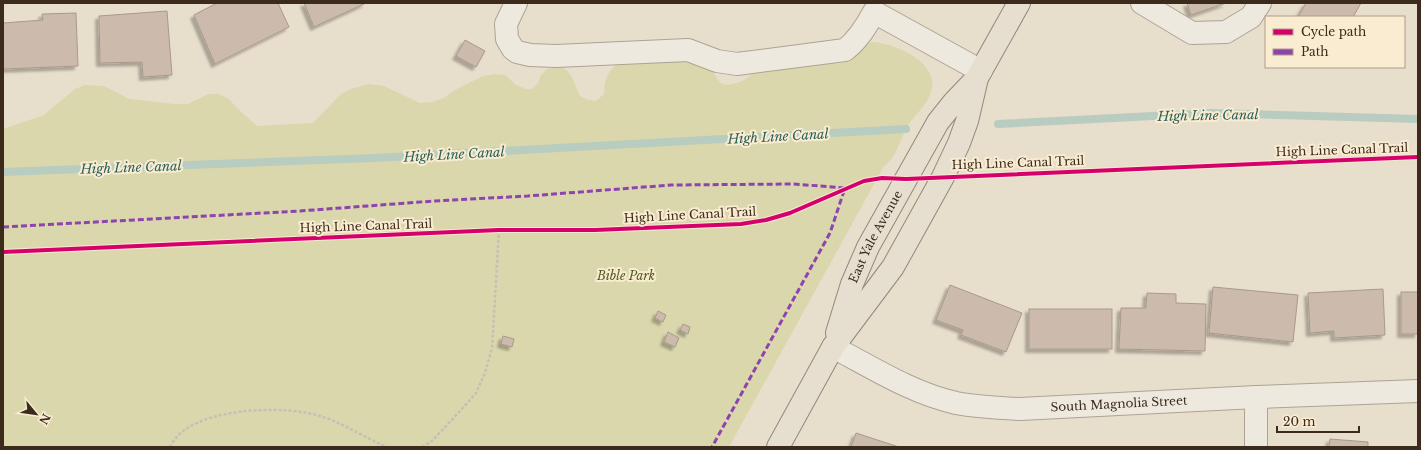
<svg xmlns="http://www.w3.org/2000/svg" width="1421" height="450" font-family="'Libre Baskerville',serif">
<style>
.green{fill:#dad7ad}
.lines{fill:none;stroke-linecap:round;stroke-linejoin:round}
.stream{stroke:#b8ccbf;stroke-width:8}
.building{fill:#ccbbac;stroke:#a8998b;filter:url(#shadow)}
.minor-casing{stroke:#ada395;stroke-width:24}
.major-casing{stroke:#92887c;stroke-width:24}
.path{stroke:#c7bfb5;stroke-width:2.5;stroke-dasharray:3 2;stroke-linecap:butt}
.minor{stroke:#eee9df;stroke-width:22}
.major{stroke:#e6decf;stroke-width:22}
.quiet{stroke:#8e44ad;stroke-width:3;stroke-dasharray:6 3;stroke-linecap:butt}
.cycleway-casing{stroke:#f9ecd1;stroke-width:6}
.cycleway{stroke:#d6006c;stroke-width:4}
.labels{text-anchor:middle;stroke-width:4;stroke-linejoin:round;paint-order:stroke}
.street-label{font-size:12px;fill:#3c2a1c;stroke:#f9ecd1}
.park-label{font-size:12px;font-style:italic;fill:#4f5b20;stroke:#f9ecd1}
.water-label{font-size:13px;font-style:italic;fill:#2a5e58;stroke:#f9ecd1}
</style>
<defs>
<filter id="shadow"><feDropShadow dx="-3.5" dy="3.5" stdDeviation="1" flood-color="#0004"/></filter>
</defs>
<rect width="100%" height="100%" fill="#e8decc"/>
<path class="green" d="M872,42C895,43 941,63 931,92C927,106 914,115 907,127C901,138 895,160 884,166L729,447H3V129L44,115L75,89L85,85L104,86L129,99L175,104H188L209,94H218L229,99L237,108L257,126L313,123L341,94L351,89L369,84L384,86L420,103L432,102L444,98L455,90L483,76L496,74L505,75L516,85L526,89H532L538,83L541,75L547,69L555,67H563L571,75L580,96L588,100L596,101L604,94C605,56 630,61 659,61C670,61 682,59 693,60C697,61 706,65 709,68C718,76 717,87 732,84C747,82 756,71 764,59C766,56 768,51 772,49C777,47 781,47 786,48L836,64C852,64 858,47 872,42Z"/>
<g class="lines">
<g class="stream">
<path d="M998,124L1212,113L1418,119"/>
<path d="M3,172L375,158L906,129"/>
</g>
</g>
<g class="building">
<path d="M217,3H278L289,27L215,64L194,15Z"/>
<path d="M304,3H366L314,27Z"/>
<path d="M1187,3H1226L1191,15Z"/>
<path d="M1306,3H1361L1353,17H1298Z"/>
<path d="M167,11L172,75L143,77L142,62L100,63L99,16Z"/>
<path d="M76,13L78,66L3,69V23L43,20L42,14Z"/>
<path d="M465,40L485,51L476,67L456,56Z"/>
<path d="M950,285L1022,313L1006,352L961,335L963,330L936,320Z"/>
<path d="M1213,287L1298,295L1293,342L1209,333Z"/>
<path d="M1383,289L1385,335L1334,338V331L1310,333L1308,293Z"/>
<rect x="1401" y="292" width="17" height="42"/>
<path d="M1147,293L1176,294V303L1206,304L1205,351L1119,349L1121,308H1146Z"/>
<rect x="1029" y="309" width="83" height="40"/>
<path d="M658,311L666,315L663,322L655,318Z"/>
<path d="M683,324L690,327L688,334L680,330Z"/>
<path d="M668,332L679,338L675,347L664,342Z"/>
<path d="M503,336L514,339L512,347L501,344Z"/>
<path d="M856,433L899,447H851Z"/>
<path d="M1330,439L1368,442V447H1329Z"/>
</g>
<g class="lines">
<defs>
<g id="minor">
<path d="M516,3L506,24L507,39L513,49L517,52L530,55L556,56L688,50L717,61L737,64L845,50C858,40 866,27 874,12L981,71"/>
<path d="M1142,3L1192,33L1226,32L1251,17L1260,3"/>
<path id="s1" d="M833,347C873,368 912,393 956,403C977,407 999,408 1020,409L1256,397L1418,391"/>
<path d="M1256,397V447"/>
</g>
<g id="major">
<path id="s2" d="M837,333L852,284L868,247L938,122L954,102L977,78L1019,3"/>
<path d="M778,447L833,347L893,267L943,177L959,143L967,121L977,78"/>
</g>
</defs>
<use href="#minor" class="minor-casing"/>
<use href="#major" class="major-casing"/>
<g class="path">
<path d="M170,447C188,406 287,404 323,417C345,424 365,438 387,447"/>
<path d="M422,447L432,441L461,410L476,393L485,373L492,348L499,230"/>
</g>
<use href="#minor" class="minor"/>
<use href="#major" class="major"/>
<path class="quiet" d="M3,227L300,211L434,201L528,196L671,185L794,184L845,188L830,233L712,447"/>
<defs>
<path id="cycleway" d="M3,252L499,230H595L741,224L766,220L790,213L864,181L882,178L906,179L1418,157"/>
</defs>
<use href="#cycleway" class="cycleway-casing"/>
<use href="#cycleway" class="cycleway"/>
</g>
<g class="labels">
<g class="street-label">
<text transform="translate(1342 150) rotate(-2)" y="4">High Line Canal Trail</text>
<text transform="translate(1018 163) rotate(-2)" y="4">High Line Canal Trail</text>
<text transform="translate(690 215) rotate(-3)" y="4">High Line Canal Trail</text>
<text transform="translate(366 226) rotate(-2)" y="4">High Line Canal Trail</text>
<text dy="4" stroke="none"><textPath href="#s2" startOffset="104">East Yale Avenue</textPath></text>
<text dy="4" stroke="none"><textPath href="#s1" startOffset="299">South Magnolia Street</textPath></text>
</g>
<g class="park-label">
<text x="626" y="280">Bible Park</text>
</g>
<g class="water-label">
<text transform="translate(1208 115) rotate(-1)" y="5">High Line Canal</text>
<text transform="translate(778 136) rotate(-3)" y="5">High Line Canal</text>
<text transform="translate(454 154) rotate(-3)" y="5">High Line Canal</text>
<text transform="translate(131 167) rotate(-2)" y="5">High Line Canal</text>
</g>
</g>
<rect width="1421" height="450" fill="none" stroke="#3c2a1c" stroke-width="8"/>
<rect x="1265" y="16" width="140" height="52" fill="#f9ecd1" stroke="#ad9e89"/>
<rect x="1273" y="29" width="20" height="6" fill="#d6006c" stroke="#ad9e89"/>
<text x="1301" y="36" font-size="12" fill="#3c2a1c">Cycle path</text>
<rect x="1273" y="49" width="20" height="6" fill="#8e44ad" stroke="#ad9e89"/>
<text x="1301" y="56" font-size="12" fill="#3c2a1c">Path</text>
<g transform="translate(36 414) rotate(119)" stroke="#f9ecd1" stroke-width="3" paint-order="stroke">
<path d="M0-3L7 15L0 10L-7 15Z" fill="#3c2a1c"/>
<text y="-6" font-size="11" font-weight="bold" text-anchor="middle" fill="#3c2a1c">N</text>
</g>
<path d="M1277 426v6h82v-6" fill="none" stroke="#3c2a1c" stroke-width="2"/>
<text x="1283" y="426" font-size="12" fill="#3c2a1c" stroke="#f9ecd1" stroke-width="3" paint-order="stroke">20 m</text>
</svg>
